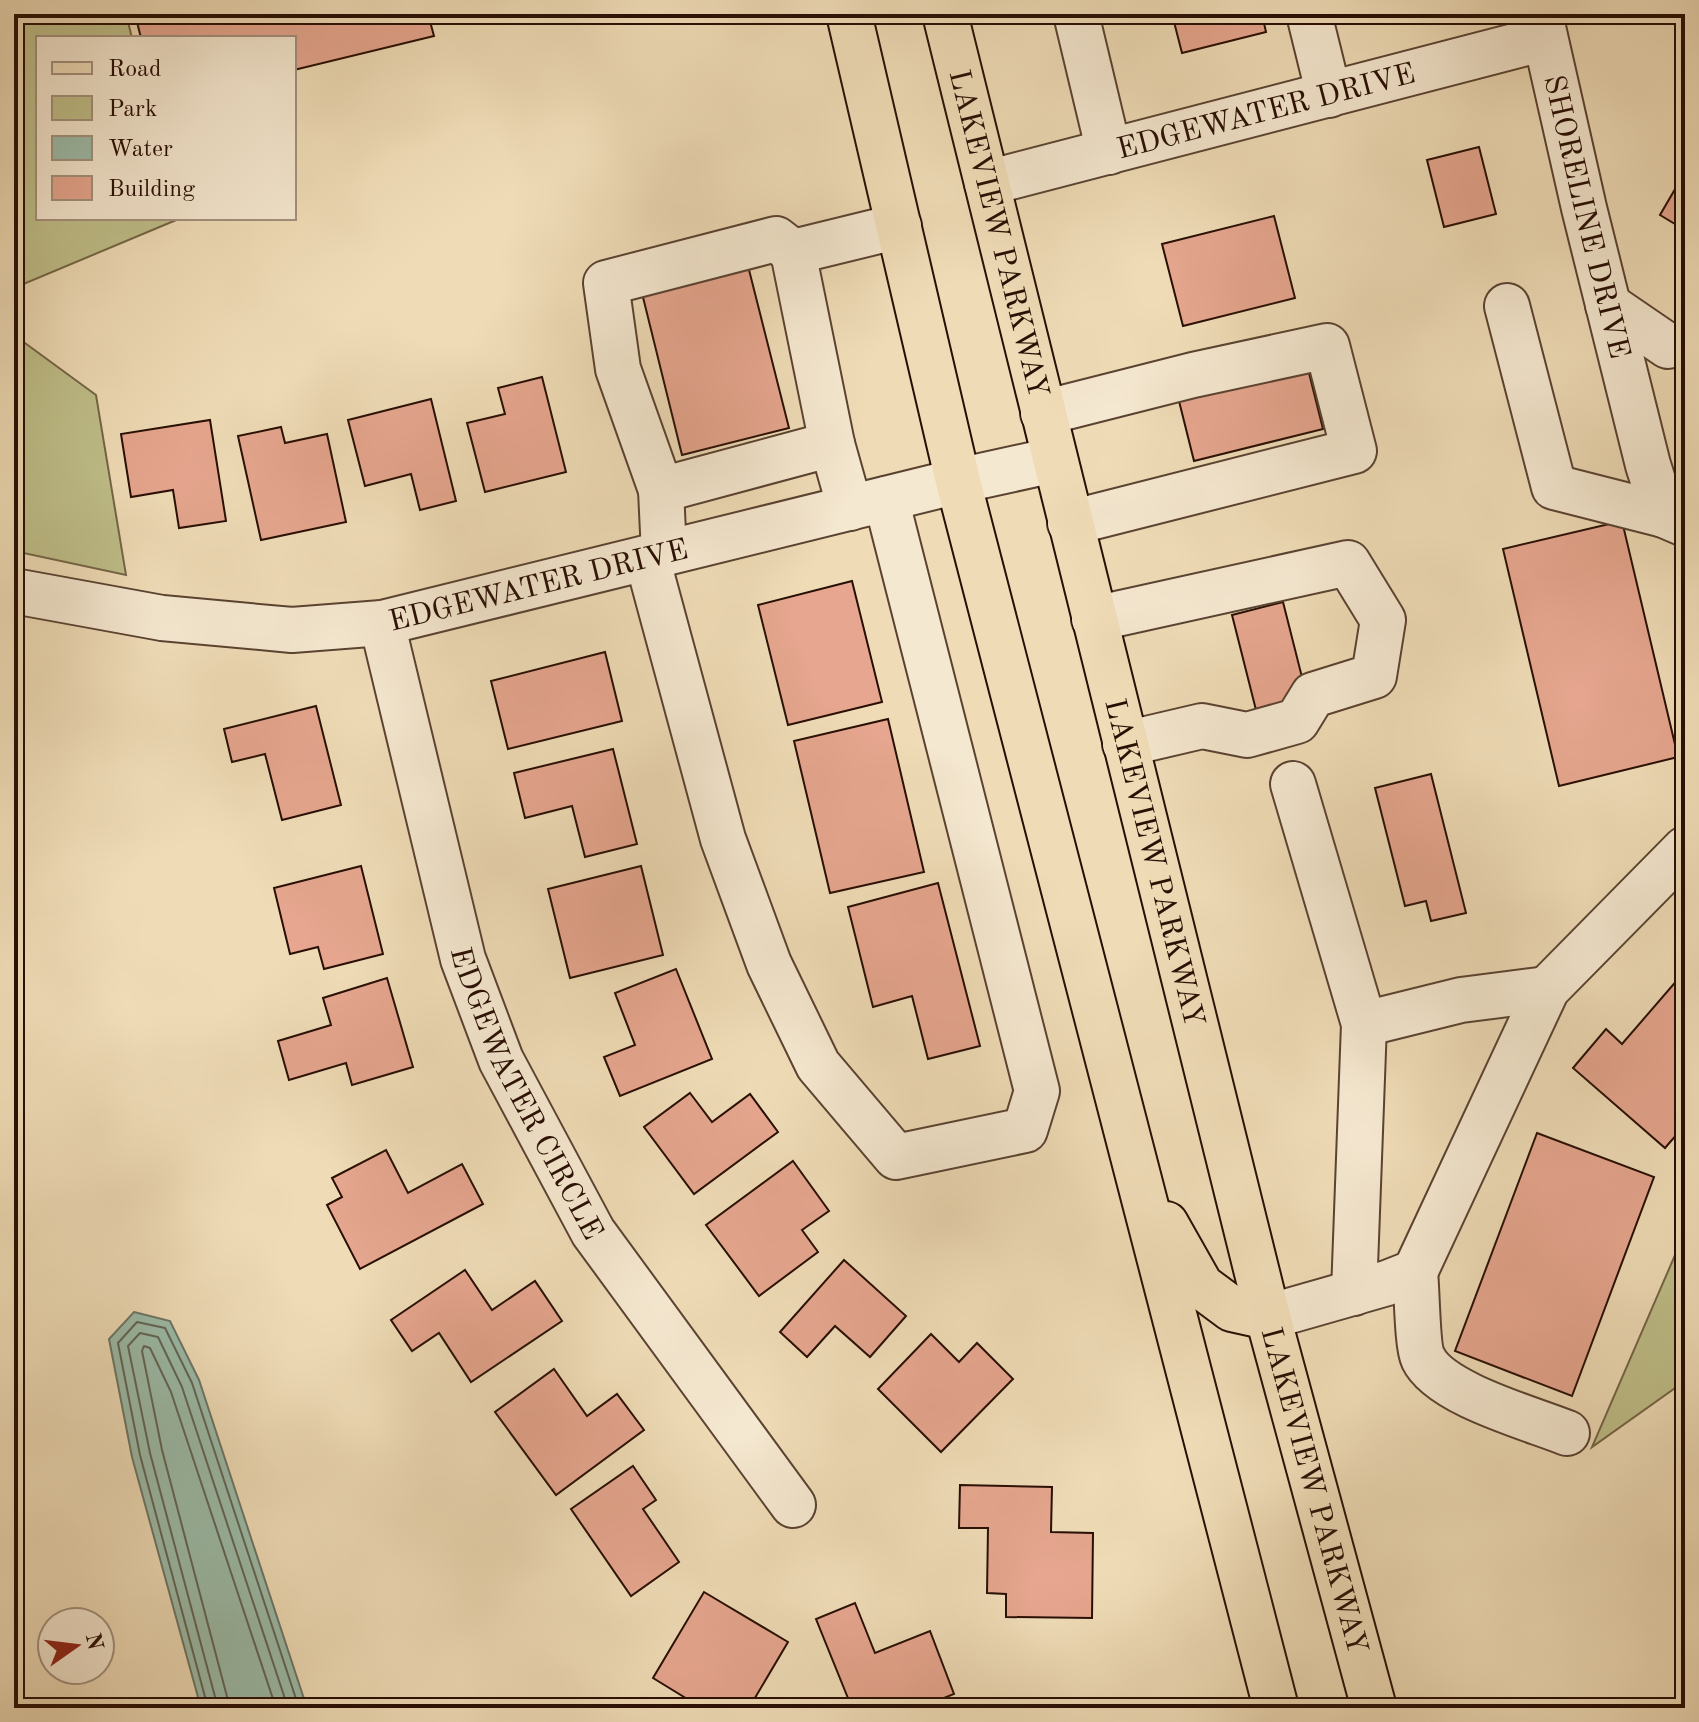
<svg xmlns="http://www.w3.org/2000/svg" width="1699" height="1722" font-family="'Old Standard TT',serif">
<style>
.green{fill:#bfbf8a;stroke:#746647;stroke-width:2}
.water{fill:#9bbca9;stroke:#6d7667;stroke-width:2}
.lines{fill:none;stroke-linecap:round;stroke-linejoin:round}
.shore{stroke:#626556;stroke-width:2}
.building{fill:#e6a68f;stroke:#280e04;stroke-width:2}
.minor-casing{stroke:#5a4231;stroke-width:48}
.major-casing{stroke:#280e04;stroke-width:48}
.minor{stroke:#f5e8d0;stroke-width:44}
.major{stroke:#efdcb7;stroke-width:44}
.labels{text-anchor:middle;stroke-width:7;stroke-linejoin:round;paint-order:stroke}
.street-label{font-size:30px;fill:#280e04;stroke:#f5e8d0}
</style>
<rect width="100%" height="100%" fill="#efdcb7"/>
<filter id="stains"><feTurbulence type="fractalNoise" baseFrequency=".0025" numOctaves="4"/><feColorMatrix values="0 0 0 0 .2 0 0 0 0 .09 0 0 0 0 .02 0 0 0 .5 -.17"/></filter>
<radialGradient id="worn" r=".72"><stop offset=".6" stop-color="#630" stop-opacity="0"/><stop offset="1" stop-color="#630" stop-opacity=".3"/></radialGradient>
<g class="green">
<path d="M14,14H126L132,38H38V218H181L14,288Z"/>
<path d="M14,335L96,395L126,575L14,551Z"/>
<path d="M1685,1232V1381L1592,1447Z"/>
</g>
<path class="water" d="M134,1312L170,1321L199,1380L307,1708H201L132,1457L109,1339Z"/>
<g class="lines">
<g class="shore">
<path d="M208,1708L140,1455L118,1343L137,1322L165,1328L192,1383L299,1708"/>
<path d="M218,1708L150,1453L128,1346L140,1333L158,1337L182,1387L288,1708"/>
<path d="M230,1708L162,1450L142,1351L144,1346L150,1348L171,1392L276,1708"/>
</g>
</g>
<g class="building">
<path d="M135,14H428L434,36L294,70V38H141Z"/>
<path d="M1172,14H1262L1266,32L1182,53Z"/>
<path d="M1479,147L1496,214L1444,227L1427,160Z"/>
<path d="M1685,172V230L1660,215Z"/>
<path d="M1274,216L1295,298L1183,326L1162,244Z"/>
<path d="M745,254L789,428L682,455L639,281Z"/>
<path d="M1306,361L1323,429L1194,461L1177,393Z"/>
<path d="M542,377L566,472L485,492L467,423L505,414L498,388Z"/>
<path d="M431,399L456,501L420,510L411,474L365,486L348,420Z"/>
<path d="M210,420L226,521L179,528L173,490L131,497L121,434Z"/>
<path d="M281,427L285,443L327,434L346,522L261,540L238,436Z"/>
<path d="M1622,521L1678,757L1559,786L1503,549Z"/>
<path d="M852,581L882,702L788,725L758,605Z"/>
<path d="M1283,602L1307,697L1256,710L1232,615Z"/>
<path d="M605,652L622,721L508,749L491,681Z"/>
<path d="M316,706L341,805L282,820L265,754L232,762L224,729Z"/>
<path d="M888,719L924,872L830,893L794,741Z"/>
<path d="M613,749L637,844L585,857L572,806L525,818L514,773Z"/>
<path d="M1431,774L1466,913L1431,921L1426,901L1405,906L1375,788Z"/>
<path d="M361,866L383,954L324,969L318,947L290,954L274,888Z"/>
<path d="M641,866L663,955L570,978L548,889Z"/>
<path d="M938,883L980,1046L928,1059L912,996L873,1007L848,907Z"/>
<path d="M676,969L712,1059L620,1096L604,1057L635,1045L615,993Z"/>
<path d="M1685,971V1125L1665,1148L1573,1068L1606,1029L1622,1044Z"/>
<path d="M387,978L413,1067L352,1085L346,1063L289,1080L278,1041L331,1025L323,998Z"/>
<path d="M690,1093L712,1122L750,1094L778,1132L694,1194L644,1127Z"/>
<path d="M1537,1133L1654,1177L1572,1396L1455,1351Z"/>
<path d="M386,1150L408,1193L462,1164L483,1204L360,1269L327,1205L342,1197L332,1178Z"/>
<path d="M793,1161L829,1211L802,1230L818,1252L759,1296L706,1225Z"/>
<path d="M844,1260L906,1316L870,1357L835,1326L807,1357L780,1332Z"/>
<path d="M465,1270L492,1310L535,1281L562,1321L471,1382L439,1333L412,1351L391,1320Z"/>
<path d="M931,1334L959,1362L977,1343L1013,1379L941,1452L878,1389Z"/>
<path d="M554,1369L587,1416L617,1394L644,1430L556,1495L495,1412Z"/>
<path d="M633,1466L656,1500L643,1509L679,1562L631,1596L571,1509Z"/>
<path d="M960,1485L1052,1487L1051,1532L1093,1533L1092,1618L1006,1617V1594L987,1593L988,1528H959Z"/>
<path d="M704,1592L788,1642L749,1708H702L653,1678Z"/>
<path d="M855,1603L875,1653L930,1631L954,1694L919,1708H852L816,1619Z"/>
</g>
<g class="lines">
<defs>
<g id="minor">
<path d="M1076,14L1109,152"/>
<path d="M1309,14L1329,95"/>
<path id="s1" d="M1540,14L1584,208L1648,465L1664,515L1685,524"/>
<path id="s2" d="M987,183L1545,38"/>
<path d="M1608,305L1668,346"/>
<path d="M1507,306L1554,487L1664,515"/>
<path d="M1043,413L1193,375L1327,346L1354,451L1070,523"/>
<path d="M832,444L793,252L899,226"/>
<path d="M661,490L618,369L606,283L776,239L793,252"/>
<path d="M664,554L661,490L832,444L850,508"/>
<path d="M647,558L723,839L769,964L818,1065L896,1157L1025,1130L1037,1091L886,499"/>
<path id="s3" d="M14,591L162,618L292,630L382,623L958,481L1054,460"/>
<path d="M1094,619L1348,563L1383,620L1374,676L1313,695L1297,721L1247,735L1202,726L1125,744"/>
<path id="s4" d="M382,623L463,959L501,1060L593,1232L793,1505"/>
<path d="M1293,784L1364,1024L1354,1293"/>
<path d="M1364,1024L1461,1000L1547,989"/>
<path d="M1415,1272C1417,1289 1417,1346 1423,1358C1440,1394 1530,1418 1567,1433"/>
<path d="M1268,1317L1387,1283L1415,1272L1547,989L1685,849"/>
</g>
<g id="major">
<path d="M849,14L958,481L1276,1708"/>
<path id="s5" d="M945,14L1268,1317L1374,1708"/>
<path d="M1166,1224L1201,1286L1232,1309L1268,1317"/>
</g>
</defs>
<use href="#minor" class="minor-casing"/>
<use href="#major" class="major-casing"/>
<use href="#minor" class="minor"/>
<use href="#major" class="major"/>
</g>
<g class="labels">
<g class="street-label">
<text dy="10" stroke="none"><textPath href="#s2" startOffset="288">EDGEWATER DRIVE</textPath></text>
<text dy="10" stroke="none"><textPath href="#s1" startOffset="208">SHORELINE DRIVE</textPath></text>
<text dy="10" stroke="none"><textPath href="#s5" startOffset="226">LAKEVIEW PARKWAY</textPath></text>
<text dy="10" stroke="none"><textPath href="#s3" startOffset="532">EDGEWATER DRIVE</textPath></text>
<text dy="10" stroke="none"><textPath href="#s5" startOffset="874">LAKEVIEW PARKWAY</textPath></text>
<text dy="10" stroke="none"><textPath href="#s4" startOffset="494">EDGEWATER CIRCLE</textPath></text>
<text dy="10" stroke="none"><textPath href="#s5" startOffset="1522">LAKEVIEW PARKWAY</textPath></text>
</g>
</g>
<rect width="1699" height="1722" fill="none" stroke="#efdcb7" stroke-width="48"/>
<rect x="16" y="16" width="1667" height="1690" fill="none" stroke="#280e04" stroke-width="4"/>
<rect x="24" y="24" width="1651" height="1674" fill="none" stroke="#280e04" stroke-width="2"/>
<rect x="36" y="36" width="260" height="184" fill="#f5e8d0" stroke="#a3917e" stroke-width="2"/>
<rect x="52" y="62" width="40" height="12" fill="#efdcb7" stroke="#a3917e" stroke-width="2"/>
<text x="108" y="76" font-size="24" fill="#280e04">Road</text>
<rect x="52" y="96" width="40" height="24" fill="#bfbf8a" stroke="#a3917e" stroke-width="2"/>
<text x="108" y="116" font-size="24" fill="#280e04">Park</text>
<rect x="52" y="136" width="40" height="24" fill="#9bbca9" stroke="#a3917e" stroke-width="2"/>
<text x="108" y="156" font-size="24" fill="#280e04">Water</text>
<rect x="52" y="176" width="40" height="24" fill="#e6a68f" stroke="#a3917e" stroke-width="2"/>
<text x="108" y="196" font-size="24" fill="#280e04">Building</text>
<g transform="translate(76 1646) rotate(76)"><circle r="38" fill="#f5e8d0" stroke="#a3917e" stroke-width="2"/>
<path d="M0-6L14 30L0 20L-14 30Z" fill="#8f2418"/>
<text y="-12" font-size="22" font-weight="bold" text-anchor="middle" fill="#280e04">N</text>
</g>
<rect width="100%" height="100%" filter="url(#stains)"/>
<rect width="100%" height="100%" fill="url(#worn)"/>
</svg>
